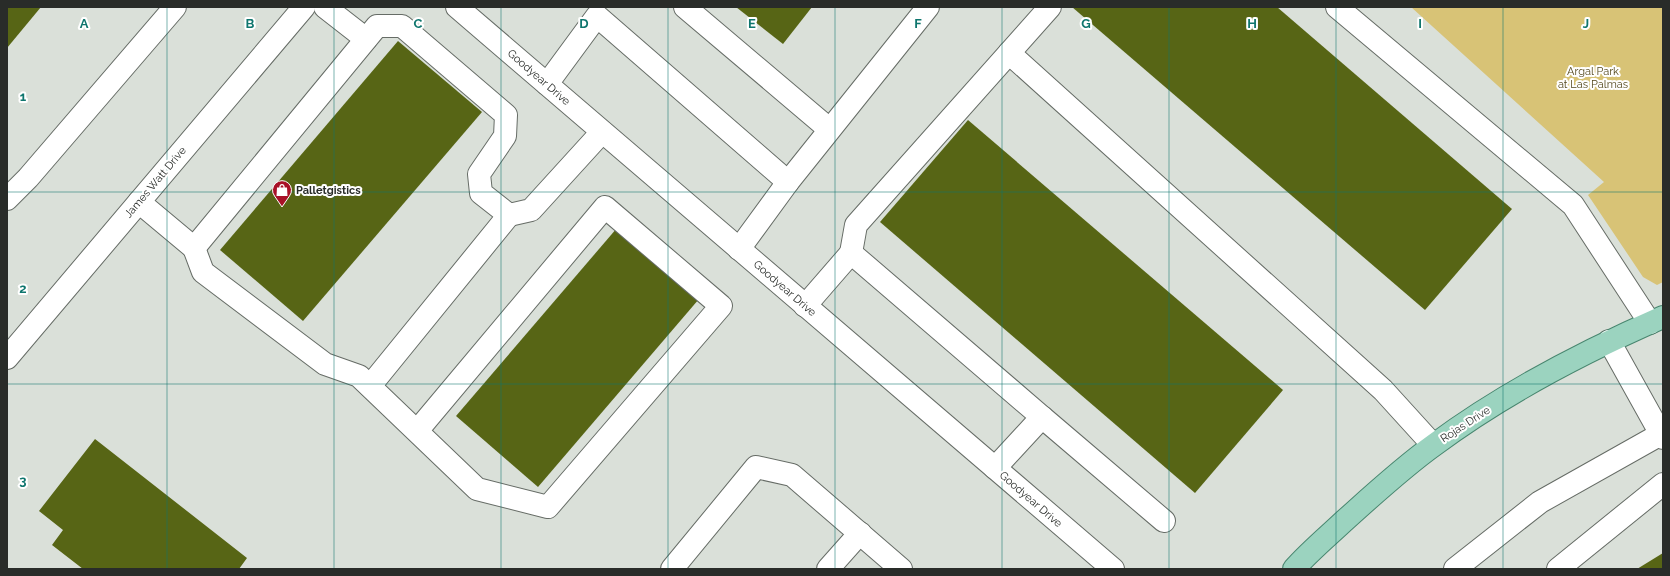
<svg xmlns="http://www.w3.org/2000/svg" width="1670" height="576" font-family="Raleway,sans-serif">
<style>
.green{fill:#d8c376}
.building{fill:#576515}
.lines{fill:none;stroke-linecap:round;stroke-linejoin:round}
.minor-casing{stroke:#666c66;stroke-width:24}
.major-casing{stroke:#48866f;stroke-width:24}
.minor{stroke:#fff;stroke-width:22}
.major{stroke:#9bd3bf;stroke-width:22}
.grid{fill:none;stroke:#0f766e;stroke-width:1;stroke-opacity:0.55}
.labels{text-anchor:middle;stroke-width:4;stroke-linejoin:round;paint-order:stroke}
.park-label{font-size:11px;fill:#54481d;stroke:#fff}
.street-label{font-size:11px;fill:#292c29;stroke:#fff}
.poi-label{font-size:11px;font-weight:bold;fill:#292c29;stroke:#fff;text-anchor:start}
.grid-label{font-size:13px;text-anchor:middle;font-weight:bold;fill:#0f766e;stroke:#fff;stroke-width:4;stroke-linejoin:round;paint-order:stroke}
</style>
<rect width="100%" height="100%" fill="#dae0d9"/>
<path class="green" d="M1411,7H1663V282L1657,285L1643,277L1588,195L1604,182Z"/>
<g class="building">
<path d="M7,7H41L7,48Z"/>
<path d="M736,7H812L783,44Z"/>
<path d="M1072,7H1277L1512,209L1425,310Z"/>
<path d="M398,41L482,112L303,321L220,250Z"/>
<path d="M968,120L1283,390L1195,493L880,222Z"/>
<path d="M617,228L699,299L538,487L456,416Z"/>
<path d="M95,439L247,558L239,569H83L52,545L63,530L39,511Z"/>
<path d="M1663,553V569H1637Z"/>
</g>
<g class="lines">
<defs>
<g id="minor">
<path d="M325,7L366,39"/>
<path d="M457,7L1113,569"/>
<path d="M685,7L829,129"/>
<path d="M1337,7L1573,205L1650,323"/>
<path d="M1009,53L1383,390L1433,445"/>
<path d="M547,84L597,16L788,182L739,249"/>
<path d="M788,182L928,7"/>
<path d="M7,199L28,178L175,7"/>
<path d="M139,202L194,248L377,26H402L506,115L505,136L479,174L481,193L509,215L531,210L602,132"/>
<path d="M194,248L203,272L325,364L359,376L477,489L548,507L721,306L605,207L417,431"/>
<path d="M851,253L856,225L1050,7"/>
<path d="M805,306L851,253L1042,417L995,468"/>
<path d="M1609,341L1663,438"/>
<path d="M7,358L304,7"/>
<path d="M370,386L509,215"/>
<path d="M1042,417L1164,521"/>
<path d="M672,569L756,467L792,475L901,569"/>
<path d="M828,569L860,533"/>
<path d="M1455,569L1540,502L1661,434"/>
<path d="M1558,569L1663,484"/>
</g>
<path id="major" d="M1294,569C1309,552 1327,537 1344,521C1373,495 1402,468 1434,445C1504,393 1583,352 1663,317"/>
</defs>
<use href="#minor" class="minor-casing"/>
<use href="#major" class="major-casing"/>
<use href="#minor" class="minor"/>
<use href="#major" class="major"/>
</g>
<path class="grid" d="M167,7V569M334,7V569M501,7V569M668,7V569M835,7V569M1002,7V569M1169,7V569M1336,7V569M1503,7V569M7,192H1663M7,384H1663"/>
<defs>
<symbol id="shop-pin" viewBox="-11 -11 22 30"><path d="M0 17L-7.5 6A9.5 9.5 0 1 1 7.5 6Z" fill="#a81127" stroke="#fff"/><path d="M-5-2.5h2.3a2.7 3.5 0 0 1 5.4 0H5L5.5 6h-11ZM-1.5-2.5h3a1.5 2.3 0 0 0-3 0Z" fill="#fff"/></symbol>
</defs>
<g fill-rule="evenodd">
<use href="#shop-pin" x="271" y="179" width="22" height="30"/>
</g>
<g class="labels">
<g class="park-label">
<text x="1593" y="75">Argal Park<tspan x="1593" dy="13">at Las Palmas</tspan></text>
</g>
<g class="street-label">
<text transform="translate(539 77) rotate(41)" y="4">Goodyear Drive</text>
<text transform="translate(155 182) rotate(-50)" y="4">James Watt Drive</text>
<text transform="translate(785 288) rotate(41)" y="4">Goodyear Drive</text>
<text transform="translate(1465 424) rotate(-33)" y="4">Rojas Drive</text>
<text transform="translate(1031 499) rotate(41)" y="4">Goodyear Drive</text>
</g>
<g class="poi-label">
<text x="296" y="194">Palletgistics</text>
</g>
</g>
<g class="grid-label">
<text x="84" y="28">A</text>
<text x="250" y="28">B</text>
<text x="418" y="28">C</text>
<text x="584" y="28">D</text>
<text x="752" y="28">E</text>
<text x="918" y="28">F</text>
<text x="1086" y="28">G</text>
<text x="1252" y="28">H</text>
<text x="1420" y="28">I</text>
<text x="1586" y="28">J</text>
<text x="23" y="101">1</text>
<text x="23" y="293">2</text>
<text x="23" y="485">3</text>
</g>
<rect width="1670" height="576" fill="none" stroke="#292c29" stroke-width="16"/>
</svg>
